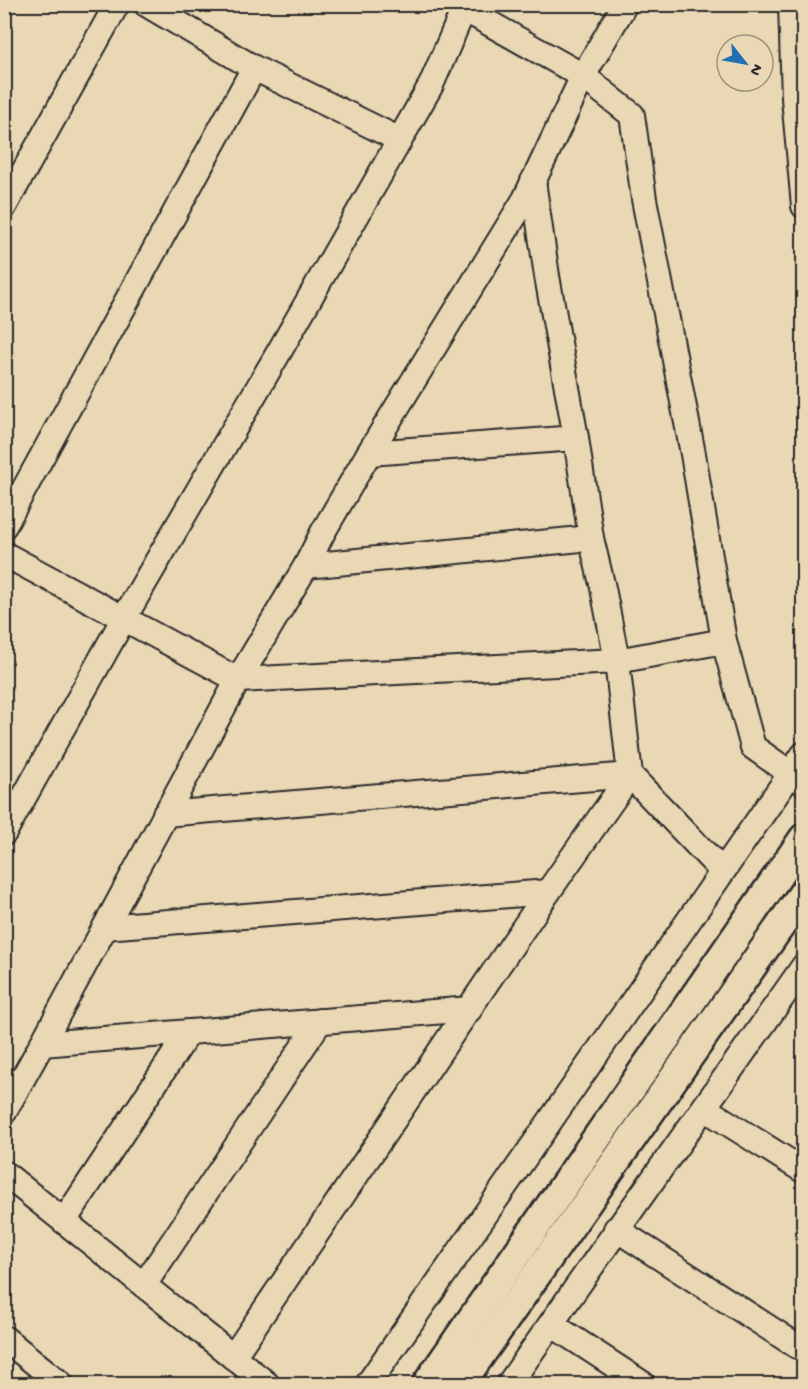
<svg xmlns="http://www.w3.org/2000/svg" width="808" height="1389" font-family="'Gochi Hand',sans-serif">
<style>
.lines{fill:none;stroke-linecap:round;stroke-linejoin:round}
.minor-casing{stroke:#2b2b2b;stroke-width:28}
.tertiary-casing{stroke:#2b2b2b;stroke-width:33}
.minor{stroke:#ead8b5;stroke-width:24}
.tertiary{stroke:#ead8b5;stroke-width:28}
</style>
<rect width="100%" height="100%" fill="#ead8b5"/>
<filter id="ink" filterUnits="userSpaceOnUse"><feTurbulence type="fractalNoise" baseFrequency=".0167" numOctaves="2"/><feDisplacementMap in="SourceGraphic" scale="12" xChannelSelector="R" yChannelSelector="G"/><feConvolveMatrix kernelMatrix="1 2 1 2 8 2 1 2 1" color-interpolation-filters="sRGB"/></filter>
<g filter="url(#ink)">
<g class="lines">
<defs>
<g id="minor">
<path d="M146,4L254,68L400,140"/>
<path d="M791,4L794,98L804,206"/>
<path d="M533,181L547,276L576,438L591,538L603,588L617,661L724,641L693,454L644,199L632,115L583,76L625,4"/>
<path d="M4,207L117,4"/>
<path d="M369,453L576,438"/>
<path d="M4,526L254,68"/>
<path d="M4,554L238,680L617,661L630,775L722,871"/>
<path d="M306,566L591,538"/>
<path d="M724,641L753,747L804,783"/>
<path d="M165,814L630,775L548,892L233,1357"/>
<path d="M4,833L124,618L279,352L431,85L466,4"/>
<path d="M105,927L548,892"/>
<path d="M42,1044L470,1009"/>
<path d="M704,1108L804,1171"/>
<path d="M4,1112L42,1044L238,680L306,566L323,532L369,453L525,199L583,76L464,9"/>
<path d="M4,1173L267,1384"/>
<path d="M64,1221L189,1032"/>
<path d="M616,1229L797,1346L804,1345"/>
<path d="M144,1285L320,1021"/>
<path d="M551,1324L643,1384"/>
<path d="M4,1338L61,1384"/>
<path d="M368,1384L804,754"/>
<path d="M509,1384C606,1244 706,1106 804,966"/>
</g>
<g id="tertiary">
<path d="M427,1384L804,838"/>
<path d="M460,1384L804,892"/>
</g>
</defs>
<use href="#minor" class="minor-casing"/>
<use href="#tertiary" class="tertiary-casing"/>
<use href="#minor" class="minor"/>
<use href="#tertiary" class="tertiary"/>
</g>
</g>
<rect width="808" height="1389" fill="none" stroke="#ead8b5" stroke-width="24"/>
<rect x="12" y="12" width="784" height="1365" fill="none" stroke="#2b2b2b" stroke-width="2" filter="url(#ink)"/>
<g transform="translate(745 63) rotate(121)"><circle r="28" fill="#ead8b5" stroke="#9e937e" stroke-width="1.5"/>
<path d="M0-4.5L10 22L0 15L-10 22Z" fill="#1f6fb2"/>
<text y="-9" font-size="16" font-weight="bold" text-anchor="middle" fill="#2b2b2b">N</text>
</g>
</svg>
